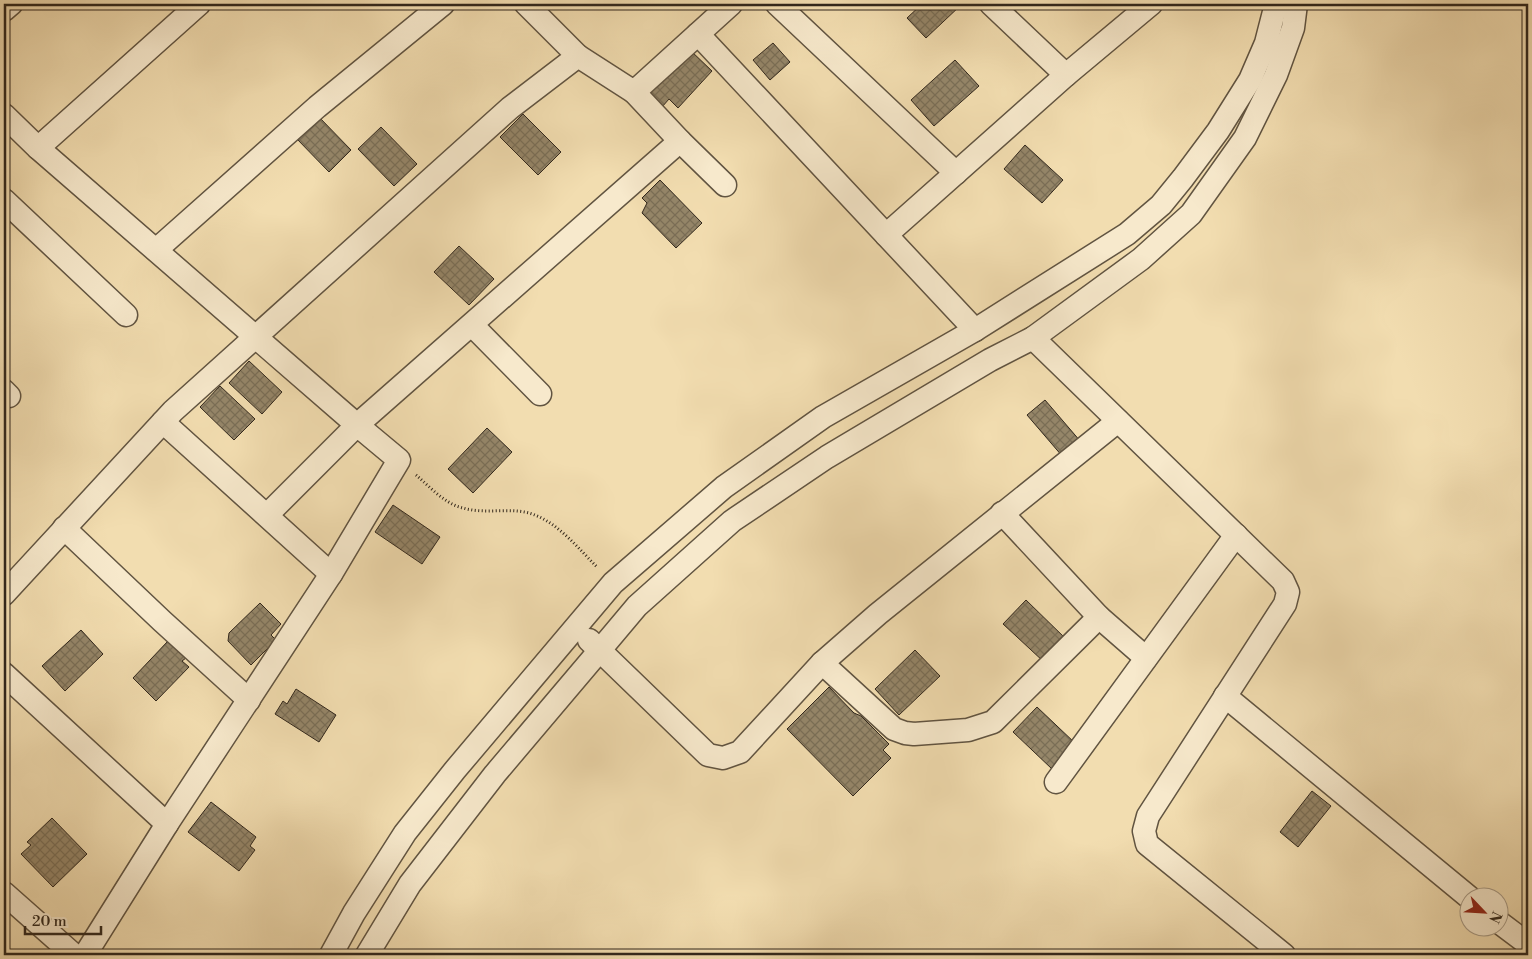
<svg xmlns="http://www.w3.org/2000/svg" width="1532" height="959" font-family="'Libre Bodoni',serif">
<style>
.building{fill:url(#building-cross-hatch);stroke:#31271c}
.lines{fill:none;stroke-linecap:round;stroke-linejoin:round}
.street-casing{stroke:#615441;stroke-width:25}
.path{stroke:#31271c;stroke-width:3;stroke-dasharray:1 2.5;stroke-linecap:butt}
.street{stroke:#f7e9cc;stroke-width:22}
</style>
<defs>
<pattern id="building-cross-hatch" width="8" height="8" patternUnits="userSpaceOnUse" patternTransform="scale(1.25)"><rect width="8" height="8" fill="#958669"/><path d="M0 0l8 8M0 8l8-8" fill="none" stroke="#7a6e56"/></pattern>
</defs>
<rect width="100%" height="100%" fill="#f2ddb0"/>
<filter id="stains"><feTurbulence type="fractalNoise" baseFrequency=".004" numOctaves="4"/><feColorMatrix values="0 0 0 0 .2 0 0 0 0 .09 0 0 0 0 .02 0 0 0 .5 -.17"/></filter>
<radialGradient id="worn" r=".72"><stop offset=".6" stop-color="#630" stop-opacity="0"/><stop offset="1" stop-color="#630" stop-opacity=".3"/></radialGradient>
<g class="building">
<path d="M922,4H959L961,5L926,38L907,18Z"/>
<path d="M773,43L790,62L770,80L753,60Z"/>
<path d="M689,49L712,71L678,108L669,99L662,107L648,94Z"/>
<path d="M955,60L979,86L934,126L911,100Z"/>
<path d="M523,114L561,152L538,175L500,137Z"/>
<path d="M318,116L351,150L329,172L296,138Z"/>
<path d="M381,127L417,164L394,186L358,149Z"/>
<path d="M1025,145L1063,180L1042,203L1004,169Z"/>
<path d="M660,180L702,223L676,248L642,213L647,203L642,198Z"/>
<path d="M459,246L494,279L469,305L434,272Z"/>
<path d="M249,361L282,392L262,414L229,383Z"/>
<path d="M220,386L255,419L234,440L200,407Z"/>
<path d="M1045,400L1081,442L1063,457L1027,415Z"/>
<path d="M487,428L512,452L473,493L448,469Z"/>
<path d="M393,505L440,537L422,564L375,532Z"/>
<path d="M1026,600L1066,639L1044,662L1003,624Z"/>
<path d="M260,603L281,624L271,635L276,640L251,665L228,641L229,633Z"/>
<path d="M81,630L103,654L65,691L42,666Z"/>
<path d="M168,641L186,658L182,661L189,667L156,701L133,678Z"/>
<path d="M915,650L940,676L899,715L875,689Z"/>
<path d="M829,687L854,713L861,716L889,744L883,750L891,758L853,796L787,729Z"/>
<path d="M296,689L336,715L319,742L275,714L283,701L287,704Z"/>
<path d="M1037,707L1076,744L1052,769L1013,732Z"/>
<path d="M1312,791L1331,806L1298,847L1280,832Z"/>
<path d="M211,802L256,837L250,846L255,850L239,871L188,832Z"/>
<path d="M52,818L87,854L53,887L21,854L31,845L27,842Z"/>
</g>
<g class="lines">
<defs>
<g id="street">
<path d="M526,4L578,56"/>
<path d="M777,4L956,173"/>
<path d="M991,4L1066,75"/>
<path d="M4,10L11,4"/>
<path d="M698,34L975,330"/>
<path d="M4,115L38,148L357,425L680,141L634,92"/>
<path d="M680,141L725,185"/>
<path d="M38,148L199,4"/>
<path d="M4,200L126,315"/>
<path d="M886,235L1066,75L1151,4"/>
<path d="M156,250L317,107L443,4"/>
<path d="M472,325L540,394"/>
<path d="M1033,338L1283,581L1288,592L1285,604L1148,816L1144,831L1147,844L1284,955"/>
<path d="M4,391L9,396"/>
<path d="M163,422L331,574"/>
<path d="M1002,513L1099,617L1146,658"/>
<path d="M64,528L162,621L249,700"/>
<path d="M4,594L173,411L510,108L578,56L634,92L731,4"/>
<path d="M589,640L708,755L723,758L740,752L822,663L878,614L1118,421"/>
<path d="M822,663L894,729L905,733L914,734L968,730L993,722L1099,617"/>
<path d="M4,674L167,824L331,574L399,460L357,425L267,515"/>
<path d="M1225,696L1470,898"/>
<path d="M1056,782L1236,535"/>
<path d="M4,893L74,955"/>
<path d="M1500,923L1528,944"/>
<path d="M85,955L167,824"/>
<path d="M331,955L354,913L405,833L455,770L613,583L724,487L823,417L975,330L1127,234L1161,205L1183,178L1218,131L1250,80L1266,43L1276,4"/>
<path d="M367,955L410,884L495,774L600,650L637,606L732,521L827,457L990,360L1033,338L1141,259L1191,214L1245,138L1276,75L1293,28L1296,4"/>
</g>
</defs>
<use href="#street" class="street-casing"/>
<path class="path" d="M416,475C430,487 445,504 463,508C486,515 513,506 535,515C560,525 579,549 597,567"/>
<use href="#street" class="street"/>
</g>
<rect width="1532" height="959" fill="none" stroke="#f2ddb0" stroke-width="20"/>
<rect x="5" y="5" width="1522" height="949" fill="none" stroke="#31271c" stroke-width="2.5"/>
<rect x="10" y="10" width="1512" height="939" fill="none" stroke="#31271c"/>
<g transform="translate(1484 912) rotate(115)"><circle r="24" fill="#f7e9cc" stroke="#a89b86"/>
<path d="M0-4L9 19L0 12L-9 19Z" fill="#8f2418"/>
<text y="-8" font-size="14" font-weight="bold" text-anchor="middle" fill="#31271c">N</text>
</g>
<path d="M25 926v8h76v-8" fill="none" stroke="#31271c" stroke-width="2.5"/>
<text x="32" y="926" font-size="15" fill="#31271c" stroke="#f7e9cc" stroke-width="4" paint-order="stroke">20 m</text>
<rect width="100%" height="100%" filter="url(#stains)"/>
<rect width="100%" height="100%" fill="url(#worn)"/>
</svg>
